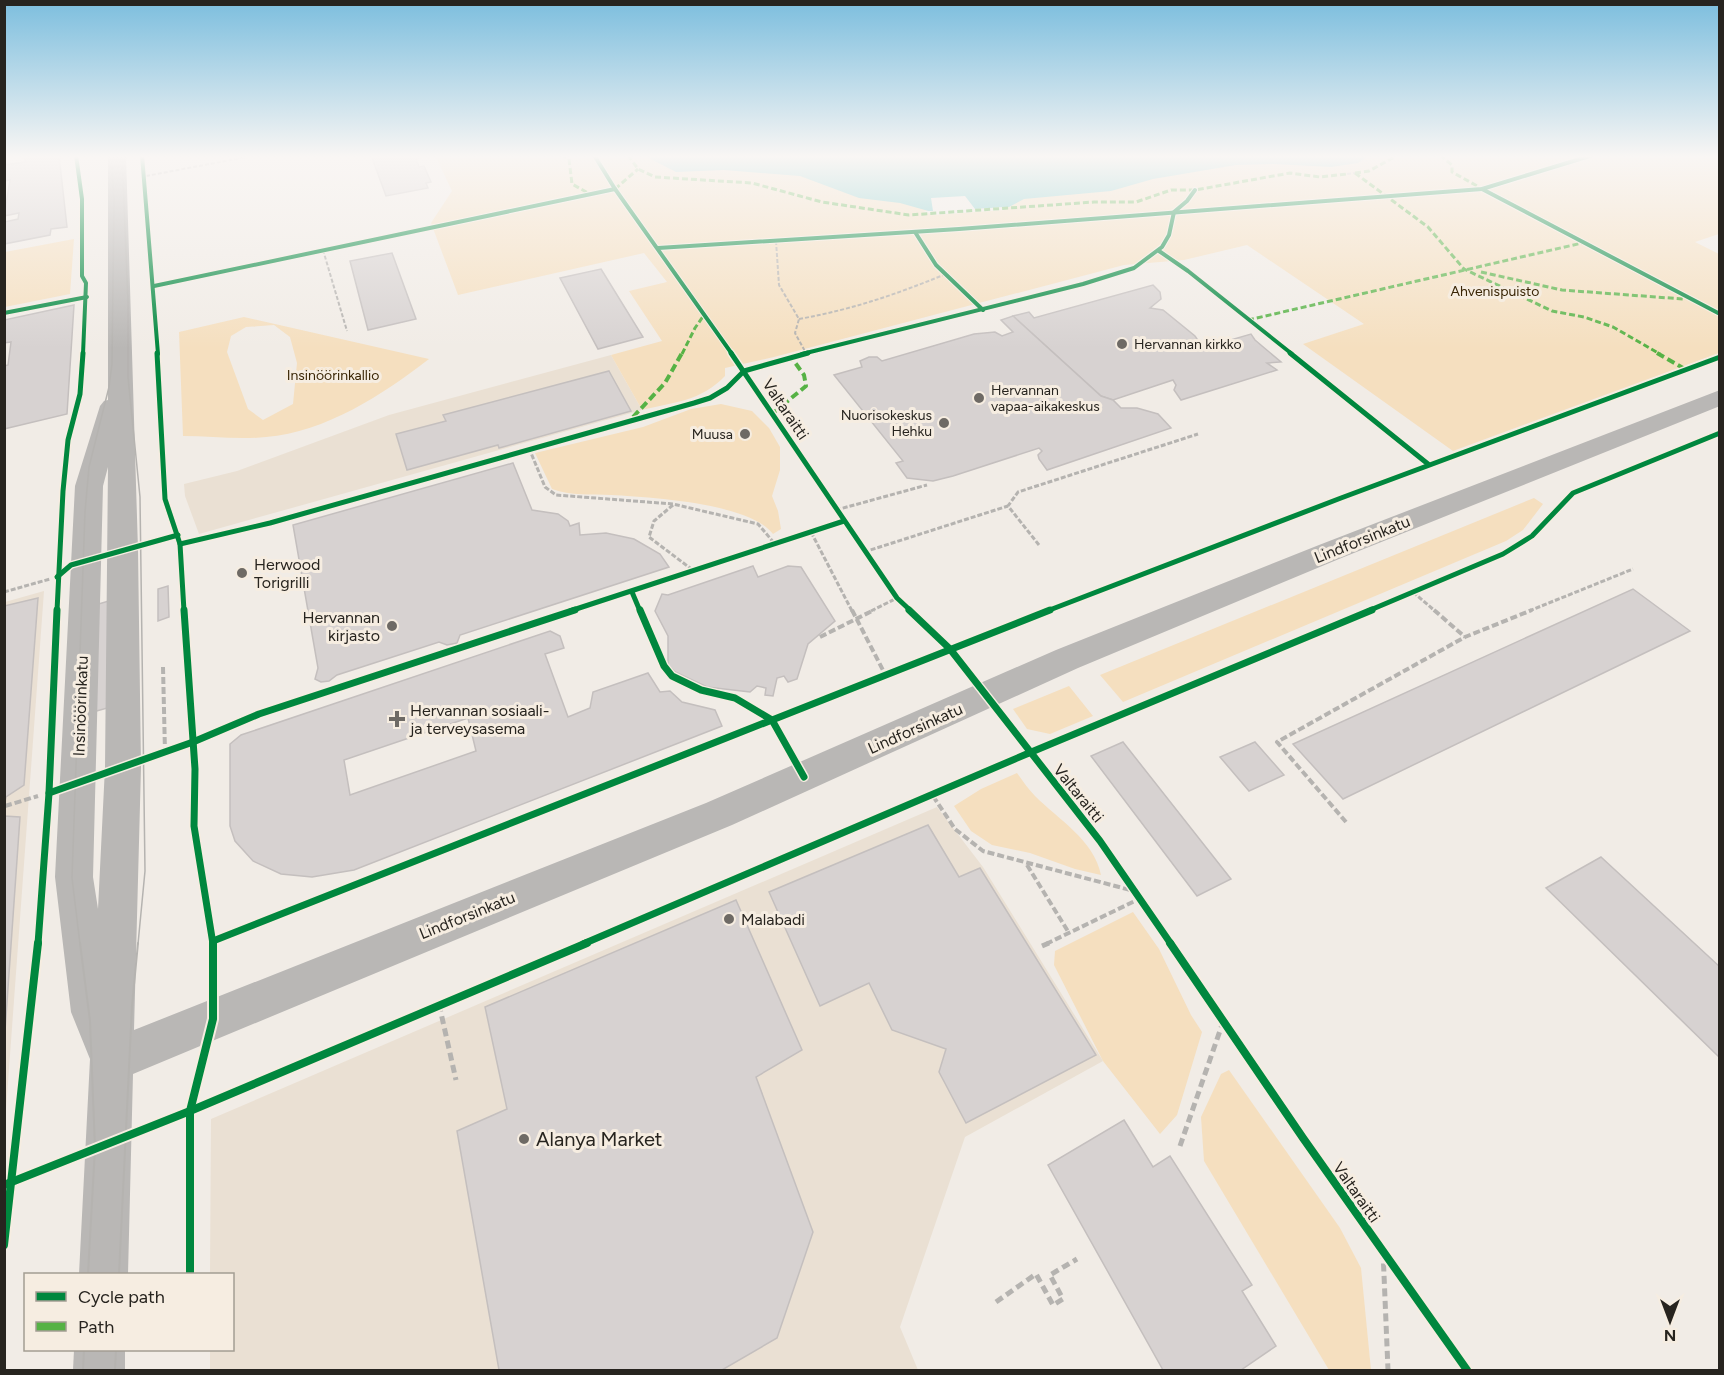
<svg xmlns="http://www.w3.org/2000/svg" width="1724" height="1375" font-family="Figtree,sans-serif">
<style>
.built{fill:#eae0d3}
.green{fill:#f5dfbf;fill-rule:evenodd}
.water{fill:#7bcdce}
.pier{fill:#f1ece6}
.building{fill:#d7d2d1;stroke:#c4bfbe;stroke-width:1.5;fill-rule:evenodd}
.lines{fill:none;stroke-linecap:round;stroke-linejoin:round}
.path-far3{stroke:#b5b3b0;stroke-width:2;stroke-dasharray:4 2;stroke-linecap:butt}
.path-far2{stroke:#b5b3b0;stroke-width:3;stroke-dasharray:5 2;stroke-linecap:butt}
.path-far1{stroke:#b5b3b0;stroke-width:4;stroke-dasharray:7 3;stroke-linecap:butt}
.path{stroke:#b5b3b0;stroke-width:5;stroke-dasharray:8 4.5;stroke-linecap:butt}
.minor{fill:#b9b7b5;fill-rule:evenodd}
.tram-far1{stroke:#b5b3b0;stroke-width:1.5}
.tram{stroke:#b5b3b0;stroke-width:2}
.quiet-far1{stroke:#56b245;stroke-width:3;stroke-dasharray:6 3;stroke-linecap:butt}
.quiet{stroke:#56b245;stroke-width:4;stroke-dasharray:8 4;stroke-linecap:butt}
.cycleway-far3-casing{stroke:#f6ede1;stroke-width:6}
.cycleway-far2-casing{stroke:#f6ede1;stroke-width:8}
.cycleway-far1-casing{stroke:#f6ede1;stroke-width:10}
.cycleway-casing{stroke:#f6ede1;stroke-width:12}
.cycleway-far3{stroke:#00873e;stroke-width:4}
.cycleway-far2{stroke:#00873e;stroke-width:5}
.cycleway-far1{stroke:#00873e;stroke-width:7}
.cycleway{stroke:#00873e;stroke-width:8}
.poi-dot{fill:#6e6a65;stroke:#f6ede1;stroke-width:2}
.labels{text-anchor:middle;stroke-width:6;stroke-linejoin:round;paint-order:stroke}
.far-park-label{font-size:14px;fill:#392505;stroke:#f6ede1}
.far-poi-label{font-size:14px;fill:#27241f;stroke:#f6ede1;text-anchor:start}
.street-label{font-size:16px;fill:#27241f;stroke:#f6ede1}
.poi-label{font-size:16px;fill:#27241f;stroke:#f6ede1;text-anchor:start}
.near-poi-label{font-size:20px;fill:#27241f;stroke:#f6ede1;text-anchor:start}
</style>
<rect width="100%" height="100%" fill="#f1ece6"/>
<g class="built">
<path d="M611,355L642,410L199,534L185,496L184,484L237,471L389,415Z"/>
<path d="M44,591L5,1123V602Z"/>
<path d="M937,807L983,867L1103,1061L965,1137L900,1327L918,1370H210V1350H232V1274H210L211,1119Z"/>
</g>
<g class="green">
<path d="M435,155H1719V234L1695,242L1719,254V353L1453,451L1303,344L1364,324L1247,245L1184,260L1124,265L774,357L725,368V376C701,401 675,402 642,410L611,355L662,341L629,291L667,282L644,253L458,295L431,223L452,191Z"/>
<path d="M74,239L70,294L5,307V252Z"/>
<path d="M244,317L429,359C382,395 326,432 266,437C239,440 210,436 183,436L179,332ZM274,325L290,337L297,363L293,404L263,420L248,409L227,352L231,336L246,327Z"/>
<path d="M721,404L752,411L769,428L780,447V470L772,496L778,511L781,529L773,534C750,503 649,497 611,495C591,494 571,496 552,489L535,453L643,427L691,409Z"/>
<path d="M1534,498L1543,504L1523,530L1506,541L1123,702L1100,675Z"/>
<path d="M1069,686L1093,716L1050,734L1027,729L1013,709Z"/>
<path d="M1017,773C1023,781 1028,789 1035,796C1059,820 1094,840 1101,875L1075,869L1030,853L992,845L971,831L954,806L981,789Z"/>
<path d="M1133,912L1159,949L1191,1015L1202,1032L1177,1115L1160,1134L1103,1061L1054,965L1055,951Z"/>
<path d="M1229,1070L1340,1228L1361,1268L1371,1370H1329L1204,1161L1201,1117L1221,1074Z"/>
</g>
<path class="water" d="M643,155H1370L1358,163L1331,167L1274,164L1236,165L1153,179L1111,191L1024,199L1009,207L932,212L900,203L859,198L800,176L724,170L676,172Z"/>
<path class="pier" d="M965,196L975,209L1005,207V210L933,215L923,211H933L931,198Z"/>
<g class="building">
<path d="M33,155H59L67,227L51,229L50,235L4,244V222L18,219L19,213L4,216L10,180L4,181V165L25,162V157Z"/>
<path d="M371,155H419L420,157L416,158L419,167L424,166L431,182L426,183L428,188L386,196Z"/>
<path d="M392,253L416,319L368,330L350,261Z"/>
<path d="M601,269L643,337L598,349L560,278Z"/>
<path d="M1153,285L1160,292L1161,299L1150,308L1163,310L1195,336L1203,348L1251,334L1255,340L1281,362L1267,363L1277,370L1181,400L1174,390L1176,385L1173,380L1113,400L1101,396L1013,316L1029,312L1034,318Z"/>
<path d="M74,305L67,414L4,429V366L8,365L11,342L4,343V320Z"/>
<path d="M1013,316L1101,396L1113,400L1121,408H1137L1158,414L1171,428L1047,470L1039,459L1038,455L1042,451L1039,448L953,476L933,481L907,478L896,463L903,461L834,375L862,367L860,361L869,357H877L882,361L974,334L995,332L1002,336L1013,332L1001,320Z"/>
<path d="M609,371L631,411L499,448L498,445L407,470L396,434L446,421L443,415Z"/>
<path d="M513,463L532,510L558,514L568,521L570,526L579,523L580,535L606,533L634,539L660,554L669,567L460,635L457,643L447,645L439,642L337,675L329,681L321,682L315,679L318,668L293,525Z"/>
<path d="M753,566L758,577L788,566L801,567L835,621L808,644L797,679L788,682L784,676L777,678L773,696L765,695L766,688L757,686L750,692L707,687L675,672L668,665V636L655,611L662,594L668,595Z"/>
<path d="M168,586L169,617L158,621V589Z"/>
<path d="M1633,589L1690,631L1343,799L1293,744Z"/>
<path d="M38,598L24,785L6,797L4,807V606Z"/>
<path d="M112,600L111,707L93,712L95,605Z"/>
<path d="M550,631L560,636L564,648L545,654L568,717L590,708L593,692L648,673L660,692L670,691L682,702L715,710L722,726L354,870L312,877L281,874L253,861L235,841L230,826V744L241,735ZM468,718L476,751L350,795L344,760Z"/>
<path d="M1123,742L1231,879L1197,896L1091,756Z"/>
<path d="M1255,742L1284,775L1249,791L1220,757Z"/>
<path d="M4,816L20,817L4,1045Z"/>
<path d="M928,825L959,877L980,868L1096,1055L966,1123L939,1072L946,1049L892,1030L869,983L820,1006L769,892Z"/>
<path d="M1601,857L1720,967V1058L1546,888Z"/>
<path d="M736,900L802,1050L756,1077L813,1232L777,1338L722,1370H499L457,1131L507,1109L485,1007Z"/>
<path d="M1124,1120L1153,1167L1170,1156L1252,1285L1242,1291L1276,1346L1241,1370H1163L1048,1165Z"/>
</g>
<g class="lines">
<g class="path-far3">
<path d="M1347,174L1355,173"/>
<path d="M146,176L257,155"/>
<path d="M776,241L779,285L799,319L795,333L806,353"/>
<path d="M323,250L347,331"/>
<path d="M799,319C854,309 894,295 946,274"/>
</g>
<g class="path-far2">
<path d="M529,448L545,487L556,495L673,504L758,524L775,544"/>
<path d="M673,505L654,521L649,537L694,571"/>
<path d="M836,510L927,485"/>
<path d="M811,532L852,611"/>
<path d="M1039,545L1008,506L1018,492L1198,434"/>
<path d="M864,552L1008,506"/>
<path d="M4,592L50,579"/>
<path d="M1413,592L1435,611"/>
<path d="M871,611L897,598"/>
<path d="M1529,611L1633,569"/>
</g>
<g class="path-far1">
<path d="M852,610L886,676"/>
<path d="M1434,610L1465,637"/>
<path d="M820,637L874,610"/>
<path d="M163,667L165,752"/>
<path d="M933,796L955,829L983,851L1134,891"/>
<path d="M5,806L38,796"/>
<path d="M1346,822L1277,742L1465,637L1532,610"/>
<path d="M1027,865L1069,933"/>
<path d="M1046,944L1139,899"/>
</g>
<g class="path">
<path d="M1042,946L1049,943"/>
<path d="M439,1004L456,1080"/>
<path d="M1180,1146L1223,1022"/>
<path d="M1383,1251L1388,1370"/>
<path d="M996,1302L1036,1274L1053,1305L1063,1299L1050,1275L1077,1259"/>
</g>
<g class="minor">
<path d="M108,155H126L138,550L141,767L134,1030L706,803L1056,650L1319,545L1720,390V406L1339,559L1078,668L732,825L133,1074L128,1274H79L90,1059L71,1012L55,877L75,486L100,406L104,401L108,400ZM108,467L105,767L98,909L93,877L103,486Z"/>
<path d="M74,1350H125V1370H73Z"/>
</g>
<g class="tram-far1">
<path d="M122,155L128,302V377L140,497L145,871L138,944"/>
<path d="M80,944L72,878L85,512L89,467L109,387L112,364L114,199L111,155"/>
</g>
<g class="tram">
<path d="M80,943L90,1021L95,1148L88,1274"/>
<path d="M119,1274L132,1006L138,943"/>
<path d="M83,1370L84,1350"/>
<path d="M115,1370L116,1350"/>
</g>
<g class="quiet-far1">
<path d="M561,155L569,159L572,184L590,194"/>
<path d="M628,155L638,169L655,177L752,183L822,202L909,215L1094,202H1136L1171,190H1195L1290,173L1320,177L1347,174"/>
<path d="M1440,155L1452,165V172L1479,187"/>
<path d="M1355,173L1428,227L1464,269L1552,311L1584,317L1613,327L1660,354"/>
<path d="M1355,173L1369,171L1398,155"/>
<path d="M615,189L638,169"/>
<path d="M1481,272L1562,290L1683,299"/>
<path d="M1248,320L1582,243"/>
<path d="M682,354L695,328L704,315"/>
</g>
<g class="quiet">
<path d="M1657,353L1685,369"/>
<path d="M773,413L806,386L804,375L791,357"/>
<path d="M633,417L665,383L682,353"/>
</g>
<defs>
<g id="cycleway-far3">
<path d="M76,155L82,199V276L86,283L83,354"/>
<path d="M142,155L158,354"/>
<path d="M594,155L615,189L732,354"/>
<path d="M1482,189L1720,314"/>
<path d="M915,232L936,265L983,310"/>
<path d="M658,248L959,229L1482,189L1593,155"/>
<path d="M1159,251L1188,271L1292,354"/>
<path d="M154,286L615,189"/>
<path d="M4,313L87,297"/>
<path d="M802,354L1083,284L1134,268L1162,247L1169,235L1174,212L1187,201L1195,190"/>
</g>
<g id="cycleway-far2">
<path d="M157,353L165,499L180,544L184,611"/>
<path d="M731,353L897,598L911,611"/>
<path d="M1290,353L1428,464"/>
<path d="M180,544L270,523L694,403L710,398L727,388L744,371L808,353"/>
<path d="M57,577L71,565L178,535"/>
<path d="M632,592L640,611"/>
<path d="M57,611L63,491L68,440L80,394L83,353"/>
<path d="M570,611L844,521"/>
<path d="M1047,611L1341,498L1720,357"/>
<path d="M1368,611L1503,554L1532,536L1573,493L1720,433"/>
</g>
<g id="cycleway-far1">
<path d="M184,610L195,769L194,826L213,944"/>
<path d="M640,610L664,666L672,676L701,690L735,698L772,720L804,777"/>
<path d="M909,610L950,649L1100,841L1171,944"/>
<path d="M49,793L193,742L259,714L575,610"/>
<path d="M213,941L1050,610"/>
<path d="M38,944L49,793L57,610"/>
<path d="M583,944L1029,753L1372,610"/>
</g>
<g id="cycleway">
<path d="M1170,943L1303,1138L1467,1370"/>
<path d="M4,1185L190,1111L587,943"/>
<path d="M4,1245L38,943"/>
<path d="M190,1274V1111L213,1019V943"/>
</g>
</defs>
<use href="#cycleway-far3" class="cycleway-far3-casing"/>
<use href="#cycleway-far2" class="cycleway-far2-casing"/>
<use href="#cycleway-far1" class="cycleway-far1-casing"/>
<use href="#cycleway" class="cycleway-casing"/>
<use href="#cycleway-far3" class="cycleway-far3"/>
<use href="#cycleway-far2" class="cycleway-far2"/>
<use href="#cycleway-far1" class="cycleway-far1"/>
<use href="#cycleway" class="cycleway"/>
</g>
<linearGradient id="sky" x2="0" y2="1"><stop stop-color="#7cbede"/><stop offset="0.45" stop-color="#f9f6f4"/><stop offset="1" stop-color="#f9f6f4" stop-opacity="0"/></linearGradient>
<rect width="1724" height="348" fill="url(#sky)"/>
<g class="poi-dot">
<circle cx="1122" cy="344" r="6"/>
<circle cx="979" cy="398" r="6"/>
<circle cx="944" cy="423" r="6"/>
<circle cx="745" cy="434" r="6"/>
<circle cx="242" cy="573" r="6"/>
<circle cx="392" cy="626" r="6"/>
<path d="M394 710h6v6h6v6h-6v6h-6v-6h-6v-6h6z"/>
<circle cx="729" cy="919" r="6"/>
<circle cx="524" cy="1139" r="6"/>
</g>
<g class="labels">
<g class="far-park-label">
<text x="1495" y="296">Ahvenispuisto</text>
<text x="333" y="380">Insinöörinkallio</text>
</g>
<g class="far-poi-label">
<text x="1134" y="349">Hervannan kirkko</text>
<text x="991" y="395">Hervannan<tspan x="991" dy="16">vapaa-aikakeskus</tspan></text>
<text x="932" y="420" text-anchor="end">Nuorisokeskus<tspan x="932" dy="16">Hehku</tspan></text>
<text x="733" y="439" text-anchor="end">Muusa</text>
</g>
<g class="street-label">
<text transform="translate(786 409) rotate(56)" y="6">Valtaraitti</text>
<text transform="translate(1362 539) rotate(-22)" y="6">Lindforsinkatu</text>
<text transform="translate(80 706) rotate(-88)" y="6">Insinöörinkatu</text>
<text transform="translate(915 728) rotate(-24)" y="6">Lindforsinkatu</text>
<text transform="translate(1079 793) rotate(51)" y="6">Valtaraitti</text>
<text transform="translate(467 915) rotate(-22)" y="6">Lindforsinkatu</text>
<text transform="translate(1357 1192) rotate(55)" y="6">Valtaraitti</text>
</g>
<g class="poi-label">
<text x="254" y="570">Herwood<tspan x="254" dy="18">Torigrilli</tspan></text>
<text x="380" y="623" text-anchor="end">Hervannan<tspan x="380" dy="18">kirjasto</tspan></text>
<text x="410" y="716">Hervannan sosiaali-<tspan x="410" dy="18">ja terveysasema</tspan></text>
<text x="741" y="925">Malabadi</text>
</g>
<g class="near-poi-label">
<text x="536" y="1146">Alanya Market</text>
</g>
</g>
<rect width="1724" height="1375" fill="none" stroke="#27241f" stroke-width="12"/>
<rect x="24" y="1273" width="210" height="78" fill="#f6ede1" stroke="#a39d93" stroke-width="1.5"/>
<rect x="36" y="1292" width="30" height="9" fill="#00873e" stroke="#a39d93" stroke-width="1.5"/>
<text x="78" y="1303" font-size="18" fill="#27241f">Cycle path</text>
<rect x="36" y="1322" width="30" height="9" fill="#56b245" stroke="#a39d93" stroke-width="1.5"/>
<text x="78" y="1333" font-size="18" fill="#27241f">Path</text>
<g transform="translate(1670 1321) rotate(180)" stroke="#f6ede1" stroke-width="4.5" paint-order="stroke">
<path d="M0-4.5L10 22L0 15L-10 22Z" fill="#27241f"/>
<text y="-9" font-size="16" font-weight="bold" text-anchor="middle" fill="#27241f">N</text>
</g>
</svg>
